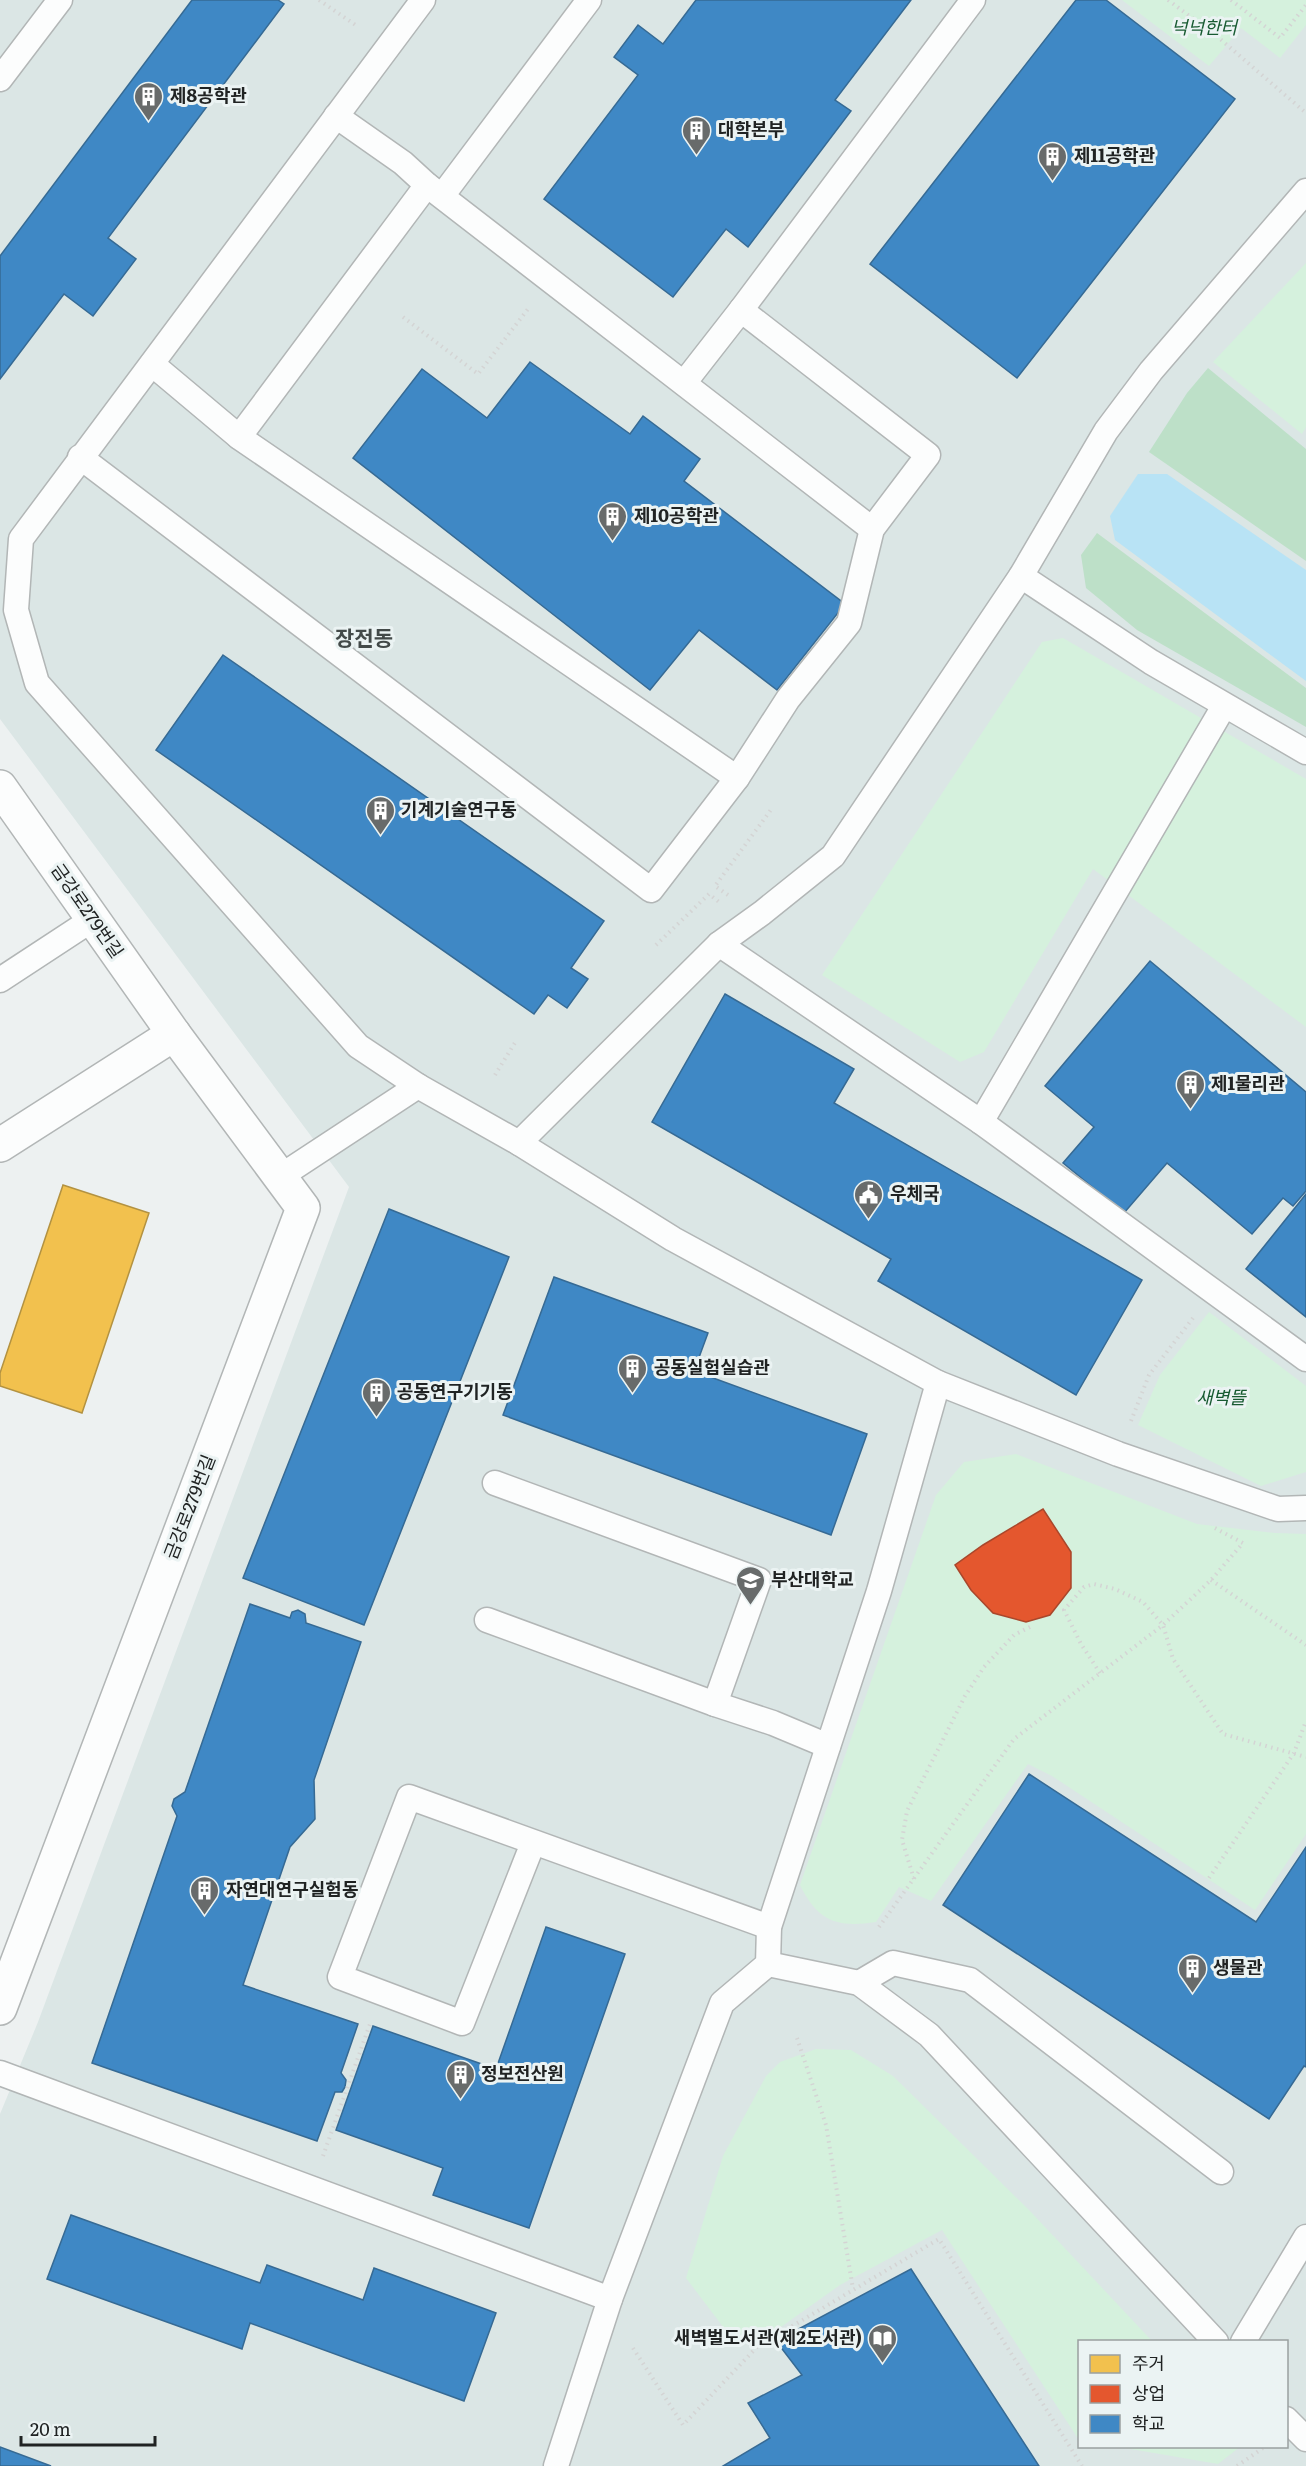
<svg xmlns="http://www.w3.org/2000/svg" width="1306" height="2466" font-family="Literata,'Noto Sans KR',serif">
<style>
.built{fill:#dbe6e5;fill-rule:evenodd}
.green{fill:#d5f1dd}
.forest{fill:#bde0c8}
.water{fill:#b8e3f5}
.homes{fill:#f2c14e;stroke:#b39241;stroke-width:1.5}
.shops{fill:#e4572e;stroke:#a9472b;stroke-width:1.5}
.schools{fill:#3f88c5;stroke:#366a94;stroke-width:1.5}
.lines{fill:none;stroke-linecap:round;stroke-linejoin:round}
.service-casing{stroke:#b2b6b6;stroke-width:27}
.minor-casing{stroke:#b2b6b6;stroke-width:36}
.path{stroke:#d4d4d4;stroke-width:4;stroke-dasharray:1.5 4.5;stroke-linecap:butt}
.service{stroke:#fcfdfd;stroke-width:24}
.minor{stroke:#fcfdfd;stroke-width:33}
.labels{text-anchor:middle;stroke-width:6;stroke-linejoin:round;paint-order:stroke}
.park-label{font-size:18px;font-style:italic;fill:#185b32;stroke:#ebf3f3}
.poi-label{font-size:18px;font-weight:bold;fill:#202323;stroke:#ebf3f3;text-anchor:start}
.street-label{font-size:18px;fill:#202323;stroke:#ebf3f3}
.quarter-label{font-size:21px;font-weight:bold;fill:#434a49;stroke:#ebf3f3}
</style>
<rect width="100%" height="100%" fill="#edf1f1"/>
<path class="built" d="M0,0H1306V2466H0V2114L38,2022L349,1187L0,719ZM1080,2342H1286V2446H1080Z"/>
<g class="green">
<path d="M1122,0H1306V25L1280,58L1241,28L1209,66Z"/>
<path d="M1306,263V427L1302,434L1213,362Z"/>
<path d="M1063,638L1306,779V1027L1093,869L984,1052L960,1062L822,975L1042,642Z"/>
<path d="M1209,1312L1306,1386V1472L1261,1486L1138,1425L1160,1375Z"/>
<path d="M1016,1454L1197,1524L1275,1533L1306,1534V1834L1255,1910L1052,1776L1028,1764L931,1901L899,1887L876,1922C836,1928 818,1921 800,1885L936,1495L964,1462Z"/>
<path d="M816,2049L851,2050L893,2076L1029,2210L1152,2341L1080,2342L1079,2440L942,2230L840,2285L760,2342L724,2328L686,2278L723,2156L766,2076L780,2062Z"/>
<path d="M1119,2447H1240L1218,2464Z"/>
</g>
<g class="forest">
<path d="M1208,368L1306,449V561L1149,452L1187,393Z"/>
<path d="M1097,533L1306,688V727L1137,630L1086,588L1081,555Z"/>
</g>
<path class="water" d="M1138,474H1167L1306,570V681L1115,540L1110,516Z"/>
<path class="homes" d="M63,1185L149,1213L82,1413L0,1386V1373Z"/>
<path class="shops" d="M1043,1509L1071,1552V1588L1050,1615L1026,1622L993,1613L971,1590L955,1565L983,1545Z"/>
<g class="schools">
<path d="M192,0H278L284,4L108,238L136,259L93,316L64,294L0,379V256Z"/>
<path d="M696,0H911L835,100L851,111L748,247L726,229L673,297L544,199L638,75L614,57L638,25L663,44Z"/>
<path d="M1076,0H1106L1235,99L1017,378L870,264Z"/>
<path d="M530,362L630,434L643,416L700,459L684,481L845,604L777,690L699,630L650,690L353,458L422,369L487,418Z"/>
<path d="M223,655L604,921L571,968L588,979L567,1008L548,995L534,1014L156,750Z"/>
<path d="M1150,961L1306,1092V1191L1293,1206L1283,1198L1252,1234L1167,1163L1124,1213L1063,1163L1094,1127L1045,1086Z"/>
<path d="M725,994L854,1069L834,1103L1142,1280L1076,1395L878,1281L891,1259L652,1122Z"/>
<path d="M1306,1194V1317L1246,1269Z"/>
<path d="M389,1209L509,1257L364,1625L243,1578Z"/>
<path d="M554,1277L708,1333L694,1371L867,1434L831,1535L503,1415Z"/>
<path d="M250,1604L290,1618L292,1612L298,1610L305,1614L306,1623L361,1642L314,1780L315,1819L290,1847L243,1985L358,2024L341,2073L346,2080L345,2087L342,2092H335L317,2141L92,2063L177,1816L172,1806L174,1799L185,1792Z"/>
<path d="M1029,1774L1256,1922L1306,1847V2067L1304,2066L1269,2119L943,1905Z"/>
<path d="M546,1927L625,1954L529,2228L433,2195L443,2168L336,2130L373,2026L496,2069Z"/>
<path d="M71,2215L260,2283L267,2265L363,2300L374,2268L496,2313L464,2401L250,2323L242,2349L47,2279Z"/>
<path d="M911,2269L1039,2466H723L770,2438L748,2403L802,2375L776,2341Z"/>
<path d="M0,2447L51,2466H0Z"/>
</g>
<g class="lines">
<defs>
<g id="service">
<path d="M0,79L60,0"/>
<path d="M336,116L403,163L427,185L872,529"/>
<path d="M442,196L589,0"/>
<path d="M741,310L973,0"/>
<path d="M152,364L239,437L737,778"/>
<path d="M239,437L427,185"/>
<path d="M80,457L651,890L737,778L788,699L849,623L872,529L928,455L741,310L684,383"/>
<path d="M1021,576L1151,662L1306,752"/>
<path d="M719,944L981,1122L1306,1359"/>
<path d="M0,980L93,919"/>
<path d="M981,1122L1224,706"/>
<path d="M519,1143L719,944L762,913L833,856L1021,576L1106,431L1151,371L1306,191"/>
<path d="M281,1176L418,1086"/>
<path d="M938,1383L1118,1454L1278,1509L1306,1508"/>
<path d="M495,1483L759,1580L715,1704"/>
<path d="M487,1620L715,1704L773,1723L828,1746"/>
<path d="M533,1843L462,2023L340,1977L409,1797L769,1927"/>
<path d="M768,1964L859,1983L929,2035L1216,2342"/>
<path d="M859,1983L893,1963L970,1980L1221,2172"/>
<path d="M0,2073L610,2299L722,2003L768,1964L769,1927L879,1591L938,1383L673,1239L519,1143L418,1086L358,1046L37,683L16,610L21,539L423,0"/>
<path d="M1243,2342L1306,2237"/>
<path d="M1286,2419L1306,2439"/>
<path d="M556,2466L610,2299"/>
</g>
<g id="minor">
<path d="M0,787L174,1034L303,1208L0,2008"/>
<path d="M0,1145L174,1034"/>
</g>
</defs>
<use href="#service" class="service-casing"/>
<use href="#minor" class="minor-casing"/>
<g class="path">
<path d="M319,0L357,26"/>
<path d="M1168,0L1219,38L1306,113"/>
<path d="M1231,0L1280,38L1306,5"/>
<path d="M403,317L478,374L528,309"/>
<path d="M728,895L715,886L773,807"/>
<path d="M656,945L709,894L719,902"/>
<path d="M495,1075L516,1041"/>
<path d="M1131,1421L1149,1375L1193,1318"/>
<path d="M1211,1580L1306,1645"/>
<path d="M1100,1673L1081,1644L1064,1610L1084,1587L1094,1584L1115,1589L1143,1602L1163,1625L1173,1659L1223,1734L1306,1757"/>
<path d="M1209,1878L1294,1753L1306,1721"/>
<path d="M914,1879L902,1840L907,1811L965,1696L984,1667L1014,1635L1030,1627"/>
<path d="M879,1927L1014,1739L1163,1625L1211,1580L1243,1543L1211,1526"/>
<path d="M797,2038L826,2125L853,2289"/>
<path d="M323,2156L370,2024"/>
<path d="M633,2348L683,2425L757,2347L939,2239L1082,2466"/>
<path d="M1237,2466L1263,2448"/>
</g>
<use href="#service" class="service"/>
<use href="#minor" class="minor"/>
</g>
<defs>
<symbol id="building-pin" viewBox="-11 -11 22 30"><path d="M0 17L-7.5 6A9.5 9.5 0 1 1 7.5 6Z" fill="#686b6b" stroke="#ebf3f3"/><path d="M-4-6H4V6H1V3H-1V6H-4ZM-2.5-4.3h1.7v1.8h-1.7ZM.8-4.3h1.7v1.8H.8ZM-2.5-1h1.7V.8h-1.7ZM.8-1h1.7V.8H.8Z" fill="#fff"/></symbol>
<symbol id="civic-pin" viewBox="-11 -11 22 30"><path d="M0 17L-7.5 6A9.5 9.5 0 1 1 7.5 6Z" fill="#686b6b" stroke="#ebf3f3"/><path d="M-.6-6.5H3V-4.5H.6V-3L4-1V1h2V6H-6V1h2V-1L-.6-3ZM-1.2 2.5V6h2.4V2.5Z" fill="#fff"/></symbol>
<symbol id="university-pin" viewBox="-11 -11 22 30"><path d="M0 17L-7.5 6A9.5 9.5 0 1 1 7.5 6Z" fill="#686b6b" stroke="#ebf3f3"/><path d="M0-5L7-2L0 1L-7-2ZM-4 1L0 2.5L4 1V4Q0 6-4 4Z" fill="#fff"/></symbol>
<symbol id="library-pin" viewBox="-11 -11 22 30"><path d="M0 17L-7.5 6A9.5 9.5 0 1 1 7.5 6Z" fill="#686b6b" stroke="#ebf3f3"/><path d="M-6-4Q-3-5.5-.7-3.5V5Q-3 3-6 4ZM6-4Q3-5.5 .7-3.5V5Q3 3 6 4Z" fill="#fff"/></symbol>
</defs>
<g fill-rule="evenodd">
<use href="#building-pin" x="132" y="80" width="33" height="45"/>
<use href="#building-pin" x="680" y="114" width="33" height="45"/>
<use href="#building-pin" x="1036" y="140" width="33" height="45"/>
<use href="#building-pin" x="596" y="500" width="33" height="45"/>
<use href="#building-pin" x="364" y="794" width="33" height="45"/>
<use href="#building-pin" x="1174" y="1068" width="33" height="45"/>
<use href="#civic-pin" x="852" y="1178" width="33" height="45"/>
<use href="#building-pin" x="616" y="1352" width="33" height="45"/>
<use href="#building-pin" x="360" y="1376" width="33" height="45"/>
<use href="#university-pin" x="734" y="1564" width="33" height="45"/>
<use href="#building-pin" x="188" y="1874" width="33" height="45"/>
<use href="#building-pin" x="1176" y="1952" width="33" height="45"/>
<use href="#building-pin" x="444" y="2058" width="33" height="45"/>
<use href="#library-pin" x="866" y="2322" width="33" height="45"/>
</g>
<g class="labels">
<g class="park-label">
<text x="1204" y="34">넉넉한터</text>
<text x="1221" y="1404">새벽뜰</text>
</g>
<g class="poi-label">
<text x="170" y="102">제8공학관</text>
<text x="718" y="136">대학본부</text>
<text x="1074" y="162">제11공학관</text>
<text x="634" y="522">제10공학관</text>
<text x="401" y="816">기계기술연구동</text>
<text x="1211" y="1090">제1물리관</text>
<text x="890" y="1200">우체국</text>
<text x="654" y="1374">공동실험실습관</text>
<text x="397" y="1398">공동연구기기동</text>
<text x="771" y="1586">부산대학교</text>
<text x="226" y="1896">자연대연구실험동</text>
<text x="1213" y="1974">생물관</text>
<text x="481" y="2080">정보전산원</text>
<text x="862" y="2344" text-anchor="end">새벽벌도서관(제2도서관)</text>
</g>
<g class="street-label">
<text transform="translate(87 911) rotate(55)" y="6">금강로279번길</text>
<text transform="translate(190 1507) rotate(-69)" y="6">금강로279번길</text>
</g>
<g class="quarter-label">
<text x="364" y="646">장전동</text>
</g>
</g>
<rect x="1078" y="2340" width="210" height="108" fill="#ebf3f3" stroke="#9aa0a0" stroke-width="1.5"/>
<rect x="1090" y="2355" width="30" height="18" fill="#f2c14e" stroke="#9aa0a0" stroke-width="1.5"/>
<text x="1132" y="2370" font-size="18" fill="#202323">주거</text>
<rect x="1090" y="2385" width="30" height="18" fill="#e4572e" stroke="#9aa0a0" stroke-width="1.5"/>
<text x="1132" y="2400" font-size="18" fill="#202323">상업</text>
<rect x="1090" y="2415" width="30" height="18" fill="#3f88c5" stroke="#9aa0a0" stroke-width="1.5"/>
<text x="1132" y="2430" font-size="18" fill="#202323">학교</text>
<path d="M21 2436v9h134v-9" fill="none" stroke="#202323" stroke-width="3"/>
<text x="30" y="2436" font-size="18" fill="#202323" stroke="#ebf3f3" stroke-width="4.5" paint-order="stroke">20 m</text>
</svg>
